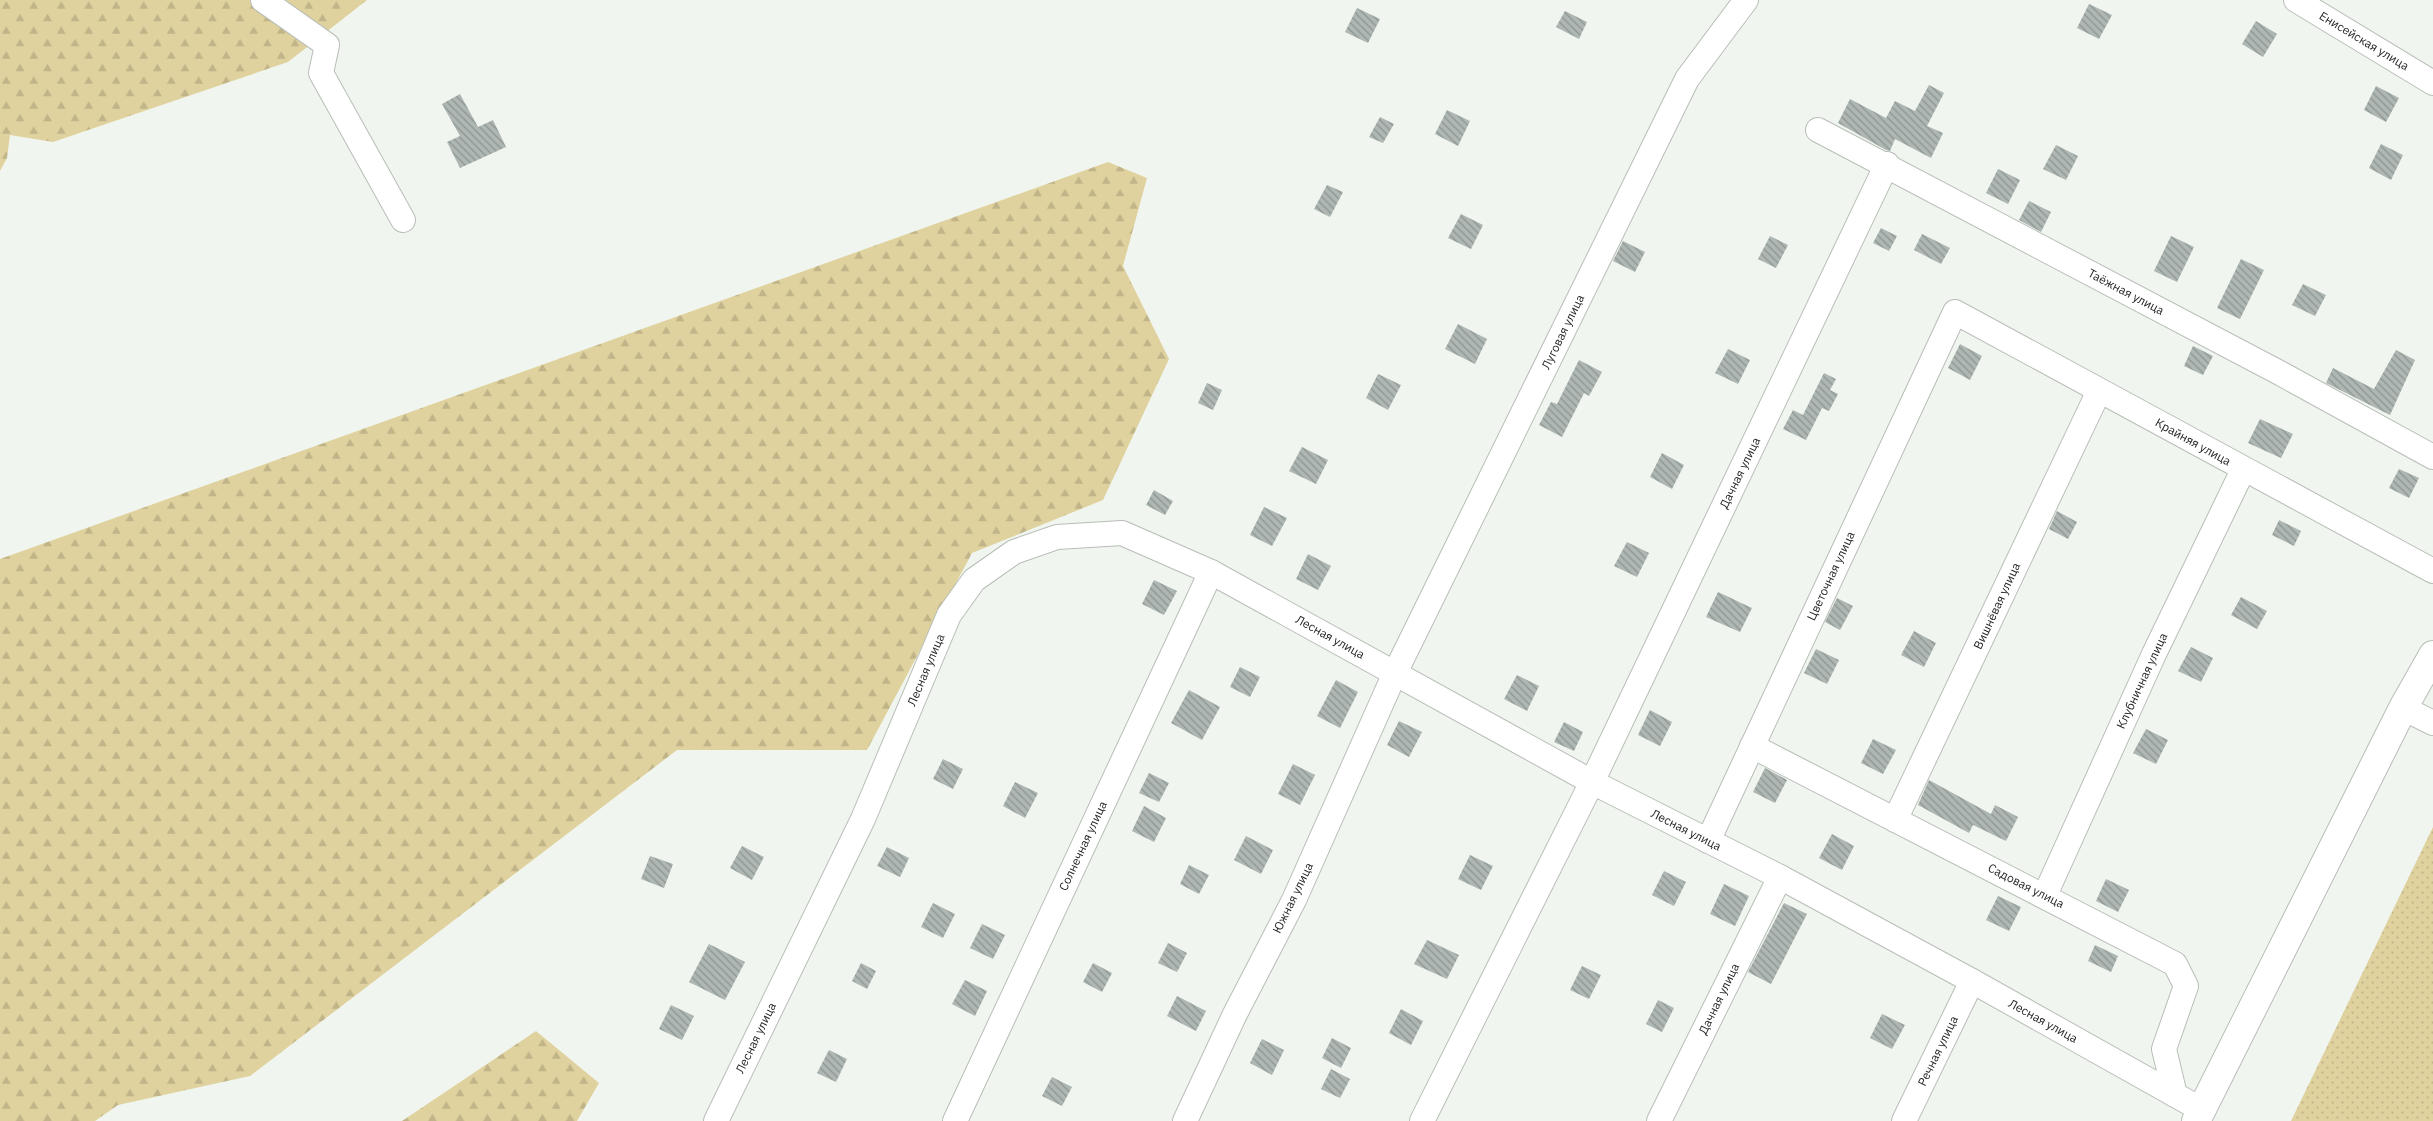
<svg xmlns="http://www.w3.org/2000/svg" width="2433" height="1121" font-family="'IBM Plex Sans',sans-serif">
<style>
.grass{fill:url(#grass-dots)}
.forest{fill:url(#forest-firs)}
.building{fill:url(#building-back-hatch)}
.lines{fill:none;stroke-linecap:round;stroke-linejoin:round}
.minor-casing{stroke:#b8beb7;stroke-width:26}
.major-casing{stroke:#b8beb7;stroke-width:30}
.minor{stroke:#fff;stroke-width:24}
.major{stroke:#fff;stroke-width:28}
.labels{text-anchor:middle;stroke-width:4;stroke-linejoin:round;paint-order:stroke}
.street-label{font-size:12px;fill:#252724;stroke:#fff}
</style>
<defs>
<pattern id="grass-dots" width="8" height="8" patternUnits="userSpaceOnUse" patternTransform="scale(1.25)"><rect width="8" height="8" fill="#e0d29e"/><path d="M2 2h.1M6 6h.1" fill="none" stroke="#c0b488" stroke-width="1.8" stroke-linecap="round"/></pattern>
<pattern id="forest-firs" width="22" height="20" patternUnits="userSpaceOnUse" patternTransform="scale(1.25)"><rect width="22" height="20" fill="#e0d29e"/><path d="M5 1l3.5 6h-7zM16 11l3.5 6h-7z" fill="#c0b488"/></pattern>
<pattern id="building-back-hatch" width="6" height="6" patternUnits="userSpaceOnUse" patternTransform="scale(1.25)"><rect width="6" height="6" fill="#aeb7b3"/><path d="M-1 5l2 2M0 0l6 6M5-1l2 2" fill="none" stroke="#8d9591"/></pattern>
</defs>
<rect width="100%" height="100%" fill="#f0f6ef"/>
<path class="grass" d="M2433,827V1121H2291Z"/>
<g class="forest">
<path d="M0,0H367L288,62L53,142L10,135L7,158L0,171Z"/>
<path d="M1108,162L1147,178L1123,266L1169,359L1103,500L972,553L867,750H677L250,1076L118,1105L95,1121H0V559Z"/>
<path d="M536,1031L599,1083L577,1121H402Z"/>
</g>
<g class="building">
<path d="M2089,4L2112,15L2099,39L2077,28Z"/>
<path d="M1357,8L1380,19L1368,43L1345,32Z"/>
<path d="M1565,11L1587,22L1579,39L1556,27Z"/>
<path d="M2256,21L2277,34L2263,57L2242,44Z"/>
<path d="M1929,85L1944,93L1927,126L1943,133L1931,158L1895,139L1890,151L1886,150L1838,123L1850,99L1886,118L1895,101L1915,111Z"/>
<path d="M2376,86L2399,98L2386,122L2364,110Z"/>
<path d="M460,94L478,127L493,120L506,147L460,168L447,142L460,136L442,104Z"/>
<path d="M1447,110L1470,121L1458,146L1435,134Z"/>
<path d="M1380,117L1394,124L1383,143L1369,137Z"/>
<path d="M2381,144L2403,155L2391,180L2369,168Z"/>
<path d="M2056,145L2078,156L2066,180L2043,169Z"/>
<path d="M1998,169L2020,180L2008,204L1986,193Z"/>
<path d="M1327,185L1343,192L1330,217L1314,209Z"/>
<path d="M2029,201L2051,212L2041,232L2019,220Z"/>
<path d="M1461,214L1483,225L1471,249L1448,238Z"/>
<path d="M1881,228L1897,236L1889,251L1873,243Z"/>
<path d="M1922,234L1950,248L1941,264L1914,250Z"/>
<path d="M1770,236L1788,245L1776,268L1758,259Z"/>
<path d="M2171,236L2194,247L2177,282L2154,271Z"/>
<path d="M1623,241L1645,252L1635,272L1613,261Z"/>
<path d="M2241,259L2264,270L2240,319L2217,308Z"/>
<path d="M2303,284L2326,295L2315,316L2292,305Z"/>
<path d="M1458,324L1487,339L1475,364L1445,349Z"/>
<path d="M1960,344L1982,356L1970,380L1948,368Z"/>
<path d="M2193,346L2213,356L2203,375L2184,366Z"/>
<path d="M1728,349L1750,360L1738,384L1715,373Z"/>
<path d="M2396,350L2415,360L2390,415L2326,383L2333,368L2374,389Z"/>
<path d="M1579,360L1602,372L1589,396L1584,393L1562,437L1539,425L1551,402L1557,404Z"/>
<path d="M1824,373L1836,379L1830,390L1838,394L1829,411L1822,408L1806,440L1783,429L1793,410L1803,415Z"/>
<path d="M1378,374L1401,385L1388,410L1366,398Z"/>
<path d="M1207,383L1222,390L1213,410L1198,403Z"/>
<path d="M2260,419L2293,434L2281,458L2248,443Z"/>
<path d="M1302,447L1328,460L1316,484L1289,471Z"/>
<path d="M1662,453L1684,465L1672,489L1650,477Z"/>
<path d="M2399,469L2419,478L2409,498L2389,488Z"/>
<path d="M1154,490L1173,501L1165,515L1146,505Z"/>
<path d="M1264,507L1287,518L1272,546L1250,535Z"/>
<path d="M2057,511L2077,522L2068,539L2049,529Z"/>
<path d="M2279,520L2301,531L2294,546L2272,535Z"/>
<path d="M1627,542L1649,553L1637,577L1614,566Z"/>
<path d="M1308,554L1331,566L1318,590L1296,579Z"/>
<path d="M1154,580L1177,591L1164,615L1142,604Z"/>
<path d="M1718,592L1752,608L1740,632L1706,617Z"/>
<path d="M2241,597L2267,611L2257,629L2231,615Z"/>
<path d="M1837,598L1853,606L1840,630L1825,622Z"/>
<path d="M1914,631L1936,643L1924,667L1901,655Z"/>
<path d="M2191,647L2213,658L2201,682L2178,671Z"/>
<path d="M1816,649L1839,660L1827,684L1804,673Z"/>
<path d="M1240,667L1260,677L1250,697L1230,687Z"/>
<path d="M1517,675L1539,686L1527,711L1504,699Z"/>
<path d="M1336,680L1358,692L1340,728L1317,716Z"/>
<path d="M1189,690L1220,707L1202,740L1171,723Z"/>
<path d="M1650,710L1672,722L1660,746L1638,735Z"/>
<path d="M1399,721L1422,732L1409,757L1387,745Z"/>
<path d="M1564,722L1583,732L1574,751L1554,742Z"/>
<path d="M2146,729L2168,740L2156,764L2133,753Z"/>
<path d="M1873,739L1896,750L1883,774L1861,763Z"/>
<path d="M943,759L963,769L953,789L933,779Z"/>
<path d="M1293,764L1315,775L1300,805L1278,794Z"/>
<path d="M1765,768L1787,780L1775,803L1753,792Z"/>
<path d="M1149,773L1169,783L1159,802L1139,793Z"/>
<path d="M1929,780L1991,814L1995,805L2018,817L2006,841L1973,825L1969,833L1918,805Z"/>
<path d="M1015,782L1038,793L1025,818L1003,806Z"/>
<path d="M1144,806L1166,818L1154,842L1132,831Z"/>
<path d="M1832,834L1854,846L1842,870L1819,858Z"/>
<path d="M1246,836L1273,850L1261,874L1234,860Z"/>
<path d="M742,846L764,857L752,880L730,868Z"/>
<path d="M887,847L909,858L900,877L877,866Z"/>
<path d="M1470,855L1493,866L1481,890L1458,879Z"/>
<path d="M650,856L673,864L664,888L641,879Z"/>
<path d="M1189,865L1209,875L1199,894L1180,884Z"/>
<path d="M1664,871L1686,882L1674,906L1652,895Z"/>
<path d="M2106,879L2129,890L2118,912L2096,901Z"/>
<path d="M1724,884L1749,896L1735,926L1710,914Z"/>
<path d="M1998,896L2021,907L2009,931L1986,920Z"/>
<path d="M933,903L955,914L943,938L921,927Z"/>
<path d="M1784,903L1807,914L1771,984L1748,972Z"/>
<path d="M982,924L1005,935L993,959L970,948Z"/>
<path d="M1427,940L1459,955L1447,979L1414,964Z"/>
<path d="M1168,943L1187,953L1177,972L1158,963Z"/>
<path d="M709,944L745,962L725,1000L689,982Z"/>
<path d="M2095,945L2118,956L2111,972L2088,961Z"/>
<path d="M861,963L876,971L867,989L852,981Z"/>
<path d="M1093,963L1112,973L1102,992L1083,982Z"/>
<path d="M1582,966L1601,975L1589,999L1570,990Z"/>
<path d="M965,980L987,991L975,1016L952,1004Z"/>
<path d="M1177,996L1206,1011L1196,1031L1167,1016Z"/>
<path d="M1658,1000L1674,1008L1662,1032L1646,1024Z"/>
<path d="M671,1005L694,1016L682,1040L659,1029Z"/>
<path d="M1401,1009L1423,1021L1411,1045L1389,1033Z"/>
<path d="M1882,1014L1905,1025L1892,1049L1870,1038Z"/>
<path d="M1332,1038L1351,1048L1341,1068L1322,1058Z"/>
<path d="M1262,1039L1284,1050L1272,1075L1250,1063Z"/>
<path d="M829,1050L847,1059L836,1082L817,1073Z"/>
<path d="M1331,1069L1350,1079L1340,1098L1321,1089Z"/>
<path d="M1052,1077L1072,1087L1062,1106L1042,1096Z"/>
</g>
<g class="lines">
<defs>
<g id="minor">
<path d="M263,0L327,45L321,73L403,220"/>
<path d="M2296,0L2433,83"/>
<path d="M1818,130L2278,372L2433,457"/>
<path d="M2403,708L2433,723"/>
<path d="M1752,746L2175,964L2186,986L2164,1049L2175,1095"/>
<path d="M1895,820L2099,391"/>
<path d="M1708,841L1955,312L2433,571"/>
<path d="M2045,895L2154,654L2243,470"/>
<path d="M716,1121L863,819L949,615L974,580L1014,552L1057,537L1122,533L1211,572L1592,782L1780,877L1972,981L2202,1110"/>
<path d="M955,1121L1211,572"/>
<path d="M1185,1121L1235,1014L1294,900L1395,673L1687,79L1746,0"/>
<path d="M1422,1121L1592,782L1887,164"/>
<path d="M1659,1121L1780,877"/>
<path d="M1904,1121L1972,981"/>
</g>
<path id="major" d="M2196,1121L2403,708L2433,655"/>
</defs>
<use href="#minor" class="minor-casing"/>
<use href="#major" class="major-casing"/>
<use href="#minor" class="minor"/>
<use href="#major" class="major"/>
</g>
<g class="labels">
<g class="street-label">
<text transform="translate(2364 41) rotate(31)" y="4">Енисейская улица</text>
<text transform="translate(2126 292) rotate(28)" y="4">Таёжная улица</text>
<text transform="translate(1563 332) rotate(-64)" y="4">Луговая улица</text>
<text transform="translate(2193 442) rotate(29)" y="4">Крайняя улица</text>
<text transform="translate(1740 473) rotate(-64)" y="4">Дачная улица</text>
<text transform="translate(1831 576) rotate(-65)" y="4">Цветочная улица</text>
<text transform="translate(1997 606) rotate(-65)" y="4">Вишнёвая улица</text>
<text transform="translate(1330 637) rotate(29)" y="4">Лесная улица</text>
<text transform="translate(926 670) rotate(-67)" y="4">Лесная улица</text>
<text transform="translate(2142 681) rotate(-65)" y="4">Клубничная улица</text>
<text transform="translate(1686 830) rotate(27)" y="4">Лесная улица</text>
<text transform="translate(1083 846) rotate(-65)" y="4">Солнечная улица</text>
<text transform="translate(2026 886) rotate(27)" y="4">Садовая улица</text>
<text transform="translate(1293 898) rotate(-64)" y="4">Южная улица</text>
<text transform="translate(1719 999) rotate(-64)" y="4">Дачная улица</text>
<text transform="translate(2043 1021) rotate(29)" y="4">Лесная улица</text>
<text transform="translate(756 1038) rotate(-64)" y="4">Лесная улица</text>
<text transform="translate(1938 1051) rotate(-64)" y="4">Речная улица</text>
</g>
</g>
</svg>
